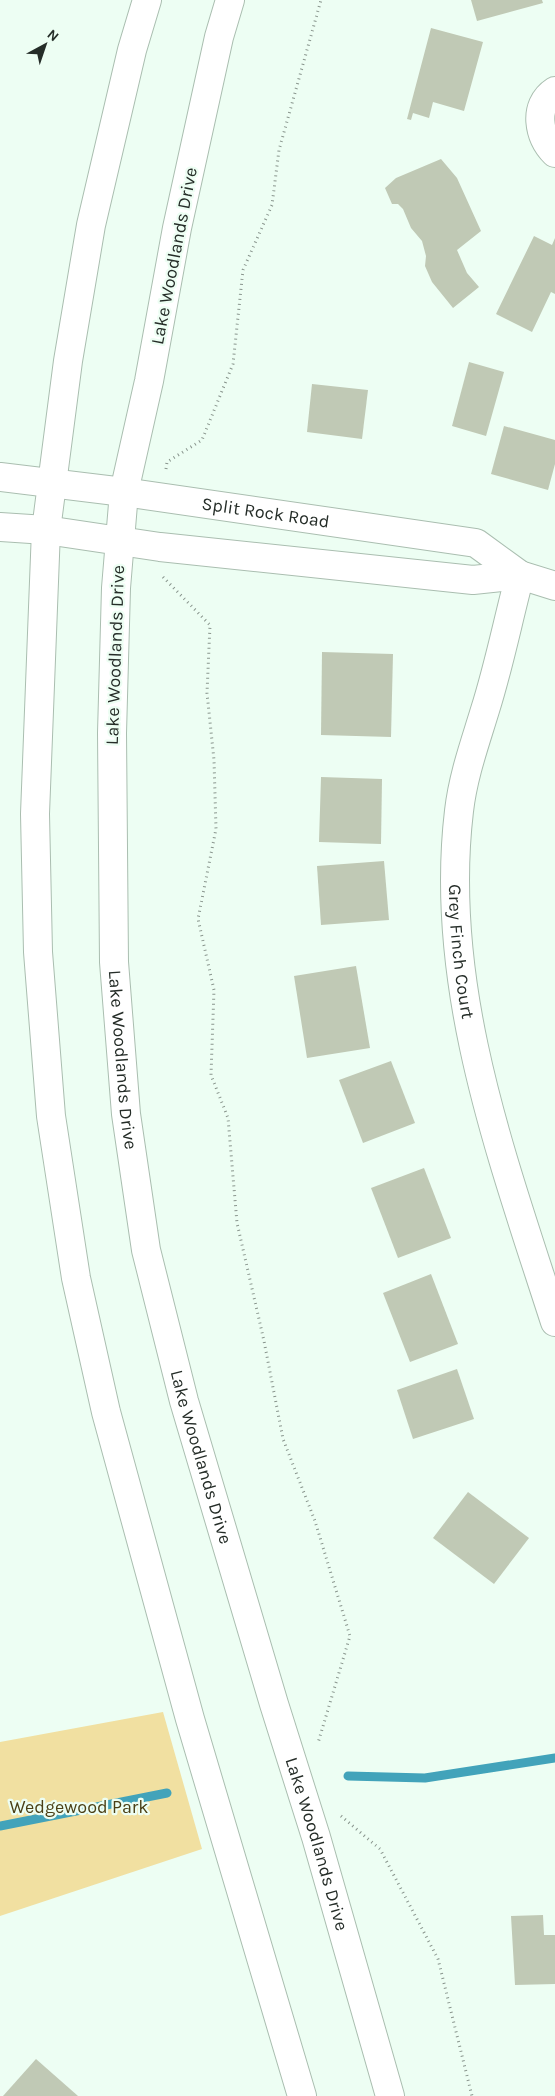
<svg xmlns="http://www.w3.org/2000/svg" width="555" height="2096" font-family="Karla,sans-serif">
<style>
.green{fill:#f1e0a1}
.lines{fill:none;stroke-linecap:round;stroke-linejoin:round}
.stream{stroke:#42a3ba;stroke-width:9}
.building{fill:#c0c9b5}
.street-casing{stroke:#aabeb0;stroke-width:30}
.secondary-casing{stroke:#aabeb0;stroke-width:30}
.path{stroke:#89958d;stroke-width:3;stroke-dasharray:1 4;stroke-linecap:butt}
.street{stroke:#fff;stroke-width:28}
.secondary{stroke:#fff;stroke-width:28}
.labels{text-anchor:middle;stroke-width:4.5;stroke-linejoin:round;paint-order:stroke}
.street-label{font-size:18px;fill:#252d28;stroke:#edfef3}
.park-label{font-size:18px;fill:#4a3f15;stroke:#edfef3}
</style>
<rect width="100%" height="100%" fill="#edfef3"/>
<path class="green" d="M163,1712L202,1849L0,1916V1742Z"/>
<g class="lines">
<g class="stream">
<path d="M348,1776L425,1778L555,1758"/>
<path d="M0,1826L167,1793"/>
</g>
</g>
<g class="building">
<path d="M471,0H542L543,3L477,21Z"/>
<path d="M431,28L483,42L464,111L433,102L429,118L413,113L411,120L407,119Z"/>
<path d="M441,159L457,178L481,231L457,250L467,273L479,287L453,308L432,282L425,266L426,256L422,241L411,228L403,209L398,204H392L385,188L396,178Z"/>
<path d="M534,236L552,245L555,238V294L551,292L532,332L496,314Z"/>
<path d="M469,362L504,372L486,436L452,426Z"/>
<path d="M312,384L368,390L362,439L307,432Z"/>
<path d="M504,426L555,440V464L548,490L491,474Z"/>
<path d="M322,652L393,654L391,737L321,735Z"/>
<path d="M321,777L382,779L381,844L319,842Z"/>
<path d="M384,861L389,920L321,925L317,866Z"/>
<path d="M356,966L370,1048L307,1058L294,976Z"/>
<path d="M391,1061L415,1123L363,1143L339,1080Z"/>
<path d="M424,1168L451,1238L398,1258L371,1188Z"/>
<path d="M431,1274L458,1344L410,1362L383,1293Z"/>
<path d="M457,1369L474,1419L413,1439L397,1390Z"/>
<path d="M468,1492L529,1538L494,1584L433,1538Z"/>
<path d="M543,1915L544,1935H555V1984L515,1985L511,1916Z"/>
<path d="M36,2059L78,2096H3Z"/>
</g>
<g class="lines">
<defs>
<g id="street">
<path d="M555,91C532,106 539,137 555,153"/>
<path id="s1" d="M0,477L124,492L476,543L520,575L555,586"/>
<path d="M0,527L46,530L160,547L473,580L520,575"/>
<path id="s2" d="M520,575C508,620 499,666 485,710C475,743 463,776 459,811C438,987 502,1157 555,1322"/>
</g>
<g id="secondary">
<path d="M147,0L132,50L91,225L68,361L46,530L35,814L38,952L51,1116L76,1278L106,1412L190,1719L302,2096"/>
<path id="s3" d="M230,0L219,37L177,228L149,381L124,492L116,588L112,733L114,962L126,1114L146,1250L184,1401L274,1704L316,1837L390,2096"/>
</g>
</defs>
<use href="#street" class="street-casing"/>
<use href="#secondary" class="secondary-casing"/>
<g class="path">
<path d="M166,469L167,462L202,440L233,364L243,270L272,205L279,150L321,0"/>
<path d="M163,577L210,625L207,693L214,760L216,829L198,919L214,990L211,1075L228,1118L237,1223L264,1341L283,1439L315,1521L350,1636L318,1743"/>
<path d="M341,1816L380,1849L438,1959L472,2096"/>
</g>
<use href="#street" class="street"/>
<use href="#secondary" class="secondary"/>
</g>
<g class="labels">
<g class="street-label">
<text transform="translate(174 256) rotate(-79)" y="6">Lake Woodlands Drive</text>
<text dy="6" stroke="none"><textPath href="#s1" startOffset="268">Split Rock Road</textPath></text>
<text transform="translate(115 655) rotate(-88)" y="6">Lake Woodlands Drive</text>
<text dy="6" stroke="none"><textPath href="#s2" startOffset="385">Grey Finch Court</textPath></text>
<text dy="6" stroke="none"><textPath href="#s3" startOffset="1072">Lake Woodlands Drive</textPath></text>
<text dy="6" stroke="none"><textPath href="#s3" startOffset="1478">Lake Woodlands Drive</textPath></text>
<text dy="6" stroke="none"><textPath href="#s3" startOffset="1882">Lake Woodlands Drive</textPath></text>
</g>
<g class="park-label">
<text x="79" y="1813">Wedgewood Park</text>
</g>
</g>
<g transform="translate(45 45) rotate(40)" stroke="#edfef3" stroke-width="4" paint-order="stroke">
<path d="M0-4L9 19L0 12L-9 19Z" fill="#252d28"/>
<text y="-8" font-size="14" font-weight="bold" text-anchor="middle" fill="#252d28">N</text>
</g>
</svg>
